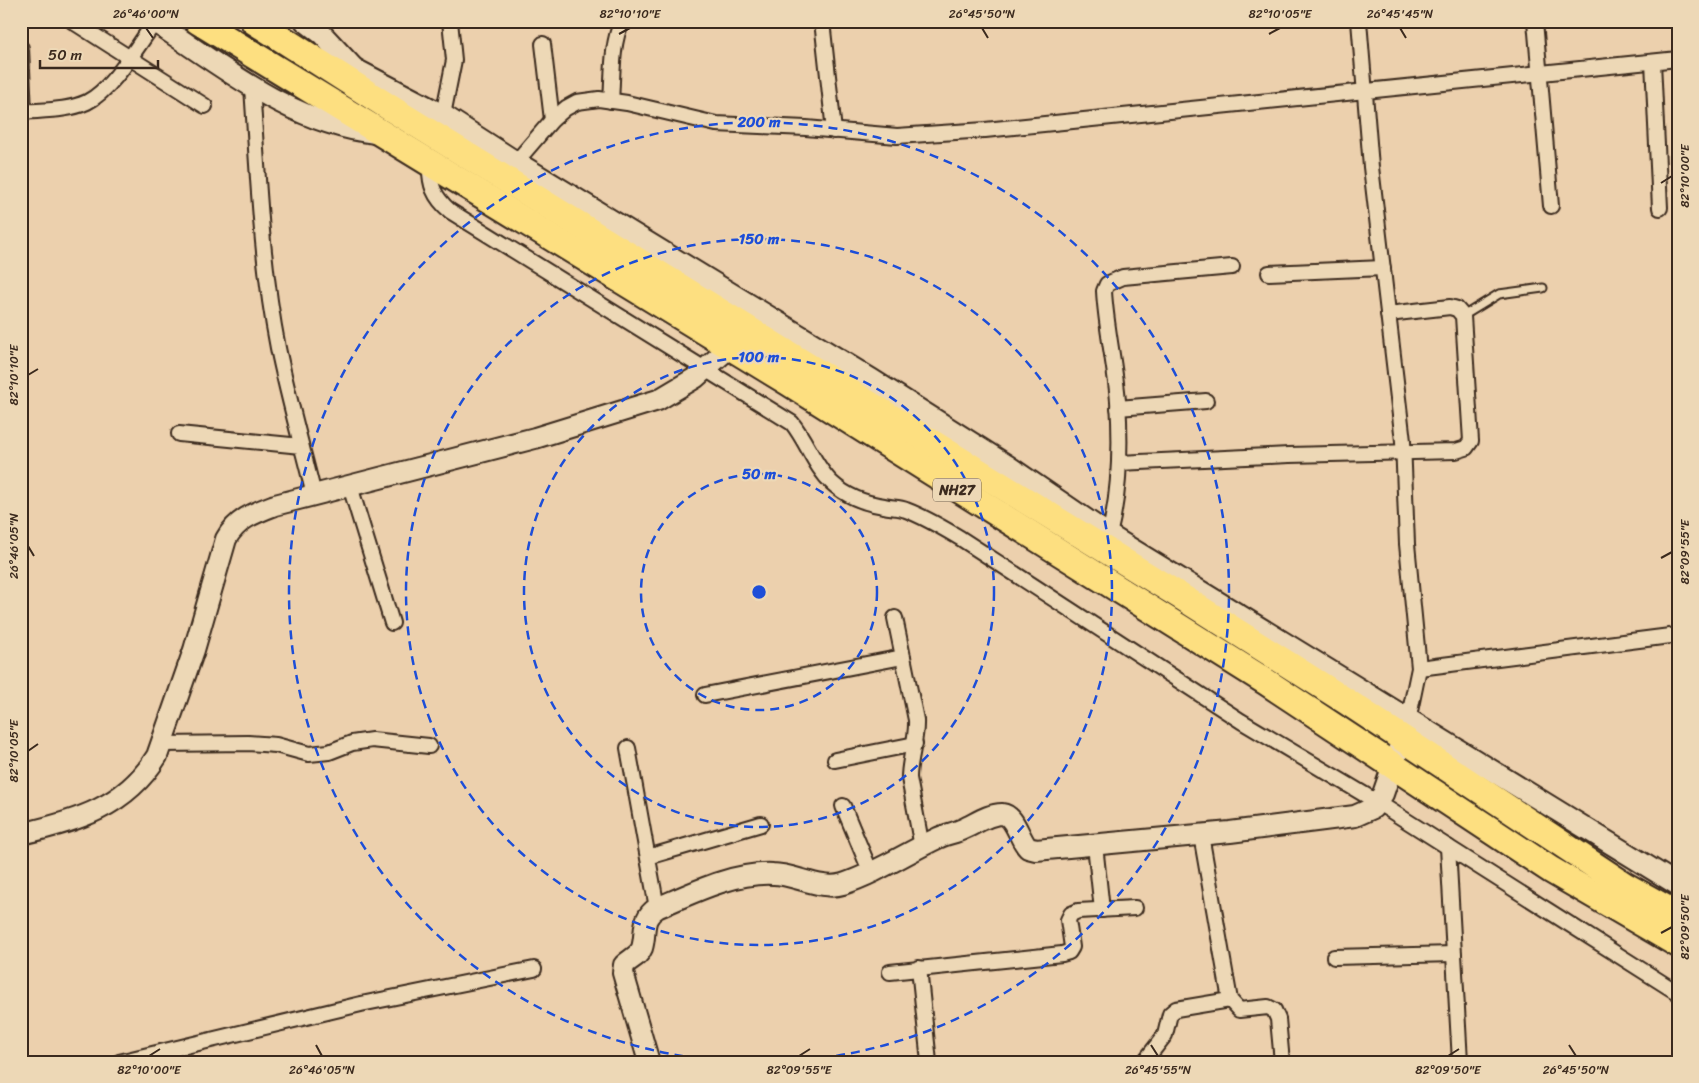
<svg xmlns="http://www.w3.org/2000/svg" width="1699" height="1083" font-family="Sriracha,sans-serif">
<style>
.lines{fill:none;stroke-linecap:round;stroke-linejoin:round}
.lane-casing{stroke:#3b2a1e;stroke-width:11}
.street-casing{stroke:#3b2a1e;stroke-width:18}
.secondary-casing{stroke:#3b2a1e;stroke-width:24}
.highway-casing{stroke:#3b2a1e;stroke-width:30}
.lane{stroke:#edd8b6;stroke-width:7}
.street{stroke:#edd8b6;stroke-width:14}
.secondary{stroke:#edd8b6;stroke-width:20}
.highway{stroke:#fddf80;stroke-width:26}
.ticks{fill:none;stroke:#3b2a1e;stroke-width:2}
.ring{fill:none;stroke:#1d4ed8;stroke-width:2.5;stroke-dasharray:9 6}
.labels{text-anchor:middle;stroke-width:4.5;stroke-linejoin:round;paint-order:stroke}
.shield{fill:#edd8b6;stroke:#705e4c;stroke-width:1}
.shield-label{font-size:14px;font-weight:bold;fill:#3b2a1e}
.centre{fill:#1d4ed8;stroke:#edd8b6;stroke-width:2.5}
.ring-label{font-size:15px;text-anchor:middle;font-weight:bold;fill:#1d4ed8;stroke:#edd8b6;stroke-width:4.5;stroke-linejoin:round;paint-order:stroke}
.neatline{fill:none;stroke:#3b2a1e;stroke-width:2}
.ticks-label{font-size:12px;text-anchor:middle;fill:#3b2a1e}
</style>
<rect width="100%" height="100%" fill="#ecd0ad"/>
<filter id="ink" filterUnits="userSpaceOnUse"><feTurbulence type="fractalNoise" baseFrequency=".02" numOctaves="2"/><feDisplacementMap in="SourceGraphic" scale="10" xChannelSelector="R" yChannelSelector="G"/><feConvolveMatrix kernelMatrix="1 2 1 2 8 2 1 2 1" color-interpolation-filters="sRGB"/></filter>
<g filter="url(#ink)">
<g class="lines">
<defs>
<path id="lane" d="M1463,316L1499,294L1543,288"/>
<g id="street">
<path d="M72,21L205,106"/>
<path d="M822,21L834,131"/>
<path d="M1359,21L1371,167L1403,441L1407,544L1419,668L1408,721"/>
<path d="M1535,21L1551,206"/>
<path d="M543,44L552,120"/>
<path d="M21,48L24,112"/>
<path d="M1653,62L1660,208"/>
<path d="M252,87C258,174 261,262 278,348C288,397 302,446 314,495"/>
<path d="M611,101C613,75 611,45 622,21"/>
<path d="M21,112C42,110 68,111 87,102C113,89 137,46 155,22"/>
<path d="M443,115L454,60L450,21"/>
<path d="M516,162L552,120L566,108L577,102L599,99L627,103L716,124L806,128L897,136L985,130L1678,59"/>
<path d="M430,163C429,185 434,197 450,211L792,423C807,442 815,467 832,483C847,497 864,503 884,506C891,508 899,507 906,510C925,517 943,528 960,538L1241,721L1377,802L1678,993"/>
<path d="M1269,273L1383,268"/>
<path d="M1118,408L1206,401"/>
<path d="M179,434L301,446"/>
<path d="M1119,463L1289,455L1456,451L1466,448L1471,441L1463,316L1457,309L1450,307L1388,314"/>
<path d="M350,486L392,623"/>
<path d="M1109,535C1120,492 1121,446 1118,401C1115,364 1106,328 1104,291L1107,284L1123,277L1232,267"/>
<path d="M895,618L916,720C917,740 909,759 909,778L922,847"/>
<path d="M1419,668L1678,635"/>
<path d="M705,695L903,657"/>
<path d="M161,744L248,743L276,745L309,754L329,752L352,743L372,740L429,746"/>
<path d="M628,748L657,908"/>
<path d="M835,760L915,744"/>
<path d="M843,806L871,873"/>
<path d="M1201,835L1230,1000L1239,1010L1268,1007L1274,1010L1278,1019L1282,1062"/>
<path d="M1095,845L1102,910"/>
<path d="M1448,847L1460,1062"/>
<path d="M648,857L761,824"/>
<path d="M1334,957L1454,954"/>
<path d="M919,968L929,1062"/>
<path d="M890,972L1062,954L1069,952L1072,947L1068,920L1071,914L1078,911L1135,908"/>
<path d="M119,1062L361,1004L534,969"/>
<path d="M1144,1062L1165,1035L1170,1014L1176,1009L1230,1000"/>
</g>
<g id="secondary">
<path d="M153,21C222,66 291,124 375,133"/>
<path d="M305,21L322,34L362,77"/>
<path d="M355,69L443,115L516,162L871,379L1008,466L1109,535L1678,885"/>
<path d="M21,834C77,821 126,807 157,756L194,650L226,539C237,519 254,513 275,505L535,438L658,400L695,378L730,347"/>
<path d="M649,1062L623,973L624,965C630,959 639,956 642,948C647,932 640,919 657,908C692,893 734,872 773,874C795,874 821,891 843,884C877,873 906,853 938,838C946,834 955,833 963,829C975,824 988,814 1002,814C1015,815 1019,839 1028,848L1036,850L1230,832L1355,816L1373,808L1383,794L1407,725"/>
</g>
<g id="highway">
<path d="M198,21L788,382L1265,681L1551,870L1678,944"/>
<path d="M254,21L392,109L1185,599L1346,701L1624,885L1678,915"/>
</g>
</defs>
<use href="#lane" class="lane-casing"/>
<use href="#street" class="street-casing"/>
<use href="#secondary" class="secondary-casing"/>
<use href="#highway" class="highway-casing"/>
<use href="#lane" class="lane"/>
<use href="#street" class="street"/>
<use href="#secondary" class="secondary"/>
<use href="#highway" class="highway"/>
</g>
</g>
<path class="ticks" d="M146,28L153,38M982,28L988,38M1400,28L1406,38M619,34L630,28M1269,34L1280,28M1661,183L1672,176M28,375L38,369M28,546L34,556M1661,558L1672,552M28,751L38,744M1661,933L1672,927M316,1045L322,1056M1151,1045L1158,1056M1569,1045L1576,1056M149,1056L160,1049M799,1056L810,1049M1448,1056L1459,1049"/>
<g class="ring">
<circle cx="759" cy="592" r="118"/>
<circle cx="759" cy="592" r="235"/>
<circle cx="759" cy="592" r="353"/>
<path d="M743 1062A470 470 0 1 1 775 1062"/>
</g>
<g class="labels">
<rect class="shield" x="933" y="478.5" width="48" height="23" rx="4"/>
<g class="shield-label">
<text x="957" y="495">NH27</text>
</g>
</g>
<circle cx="759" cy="592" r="8" class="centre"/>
<g class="ring-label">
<text x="759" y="127">200 m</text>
<text x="759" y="244">150 m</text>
<text x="759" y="362">100 m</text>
<text x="759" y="479">50 m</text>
</g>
<rect width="1699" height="1083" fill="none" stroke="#edd8b6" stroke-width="55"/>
<path d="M40 60v8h118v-8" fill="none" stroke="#3b2a1e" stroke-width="2.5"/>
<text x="48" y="60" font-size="15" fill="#3b2a1e" stroke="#edd8b6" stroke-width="4" paint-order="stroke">50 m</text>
<rect x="28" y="28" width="1644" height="1028" class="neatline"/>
<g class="ticks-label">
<text x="146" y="18">26°46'00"N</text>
<text x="630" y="18">82°10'10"E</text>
<text x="982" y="18">26°45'50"N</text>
<text x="1280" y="18">82°10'05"E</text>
<text x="1400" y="18">26°45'45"N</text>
<text transform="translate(1685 176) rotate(-90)" y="4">82°10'00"E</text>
<text transform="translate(14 375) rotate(-90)" y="4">82°10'10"E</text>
<text transform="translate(14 546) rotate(-90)" y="4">26°46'05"N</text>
<text transform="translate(1685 552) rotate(-90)" y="4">82°09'55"E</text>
<text transform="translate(14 751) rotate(-90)" y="4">82°10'05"E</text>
<text transform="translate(1685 927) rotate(-90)" y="4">82°09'50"E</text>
<text x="149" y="1074">82°10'00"E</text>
<text x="322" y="1074">26°46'05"N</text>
<text x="799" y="1074">82°09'55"E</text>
<text x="1158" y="1074">26°45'55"N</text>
<text x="1448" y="1074">82°09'50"E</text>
<text x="1576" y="1074">26°45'50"N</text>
</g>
</svg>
